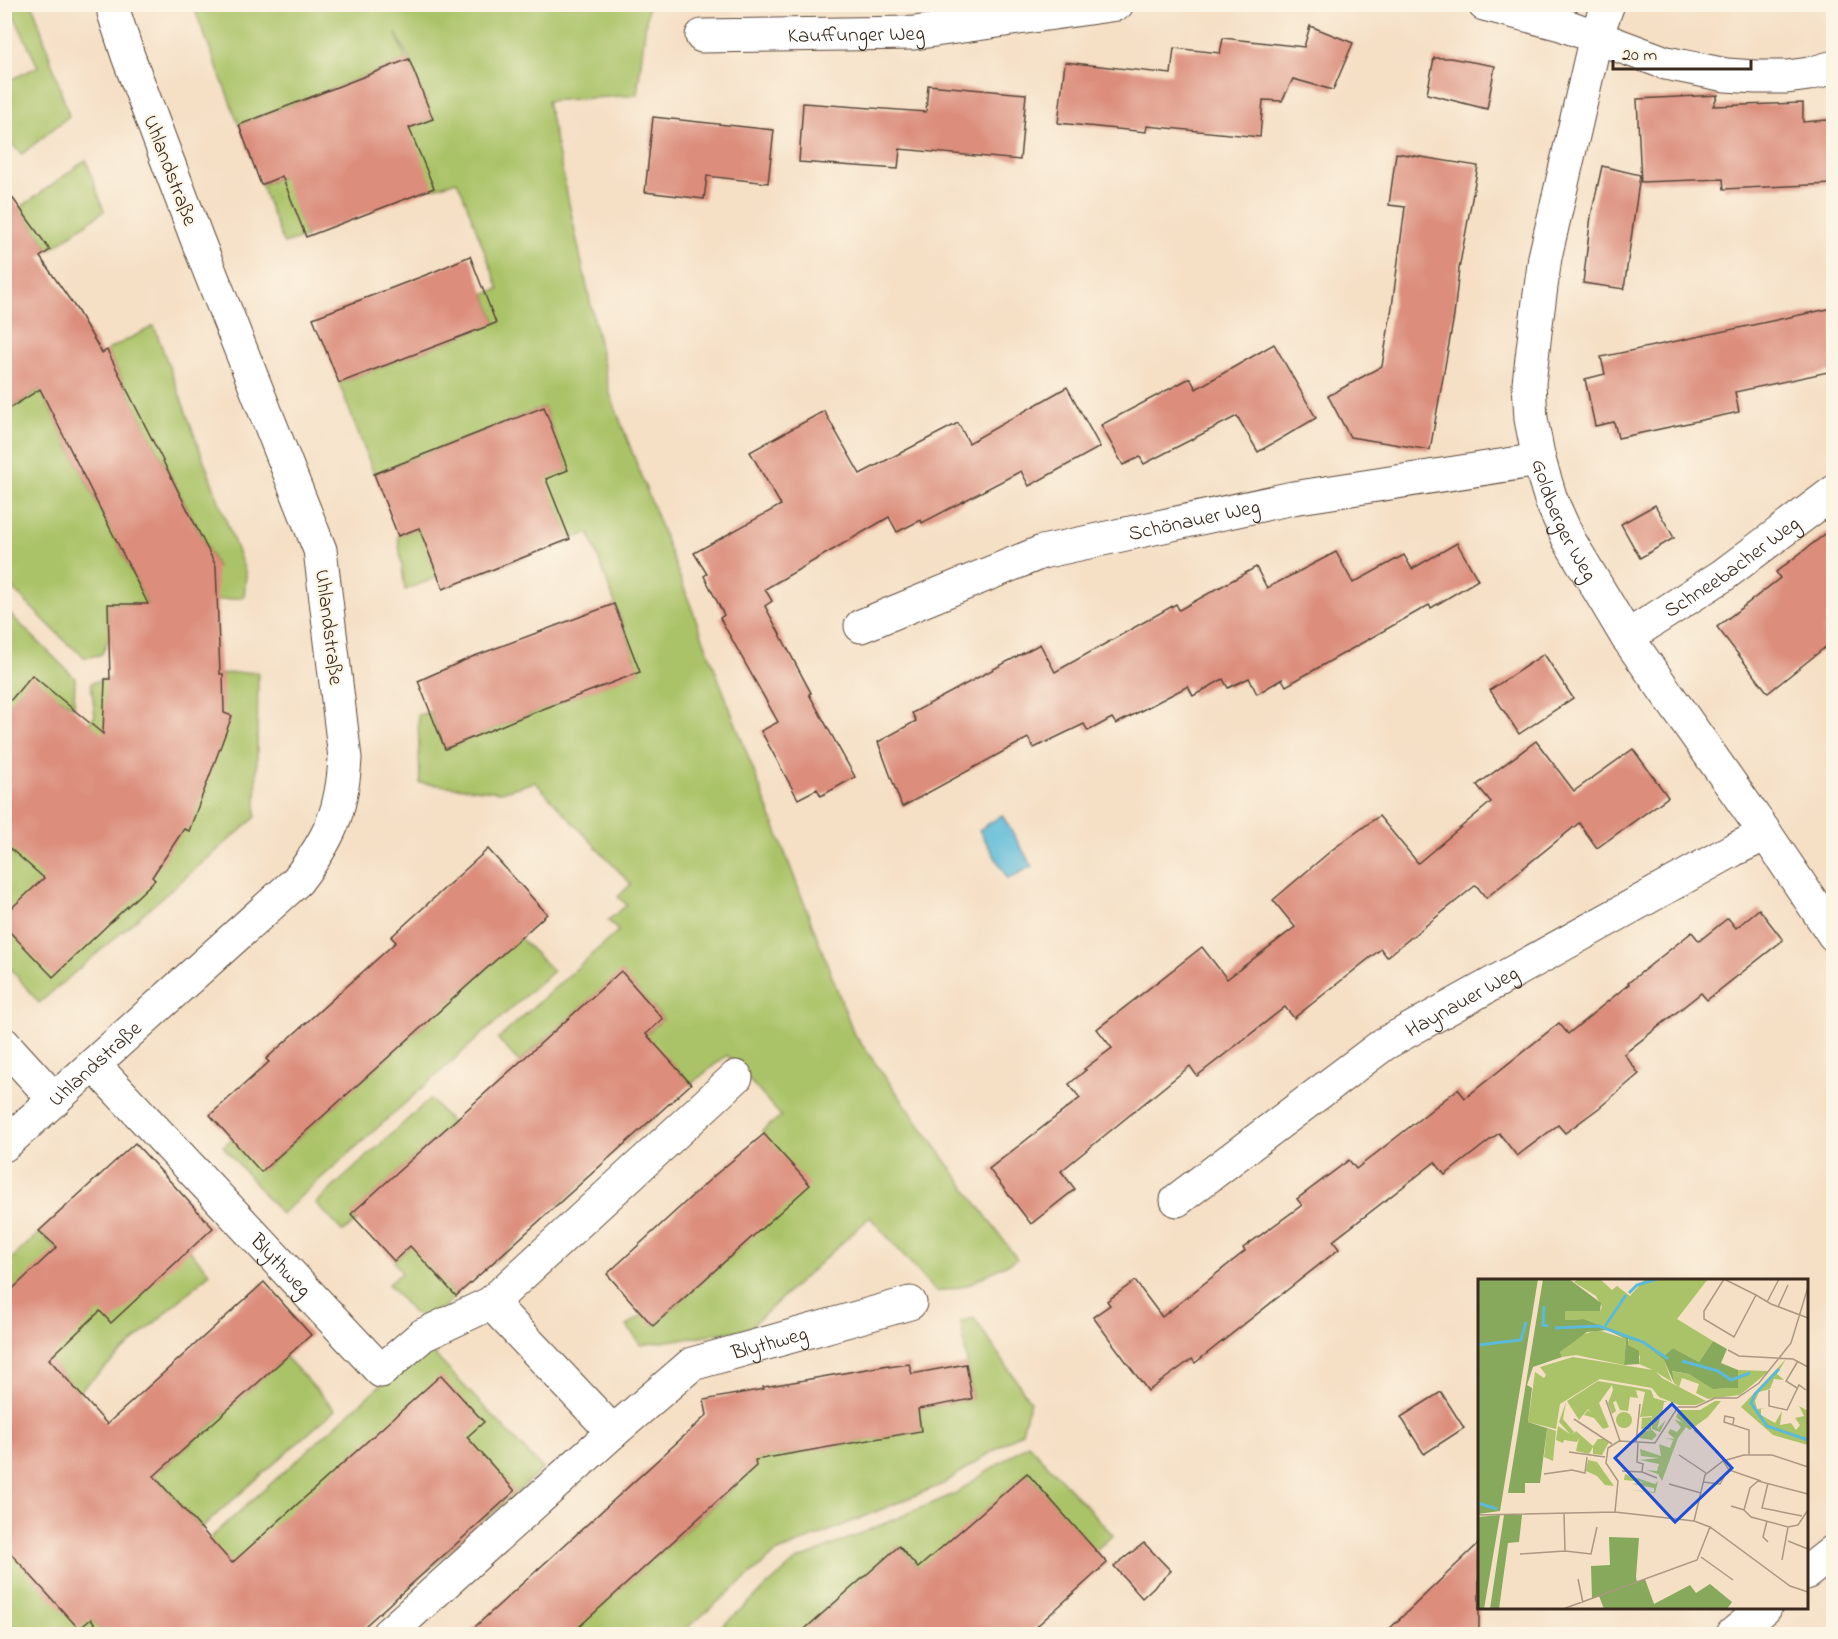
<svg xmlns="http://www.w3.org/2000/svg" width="1838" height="1639" font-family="'Indie Flower',sans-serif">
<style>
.green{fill:#aac368;stroke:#727643;stroke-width:1.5}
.water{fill:#5bbad9;stroke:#4b727c;stroke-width:1.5}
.building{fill:#dc8d7c}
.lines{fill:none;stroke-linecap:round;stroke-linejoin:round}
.minor-casing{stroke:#574537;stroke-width:35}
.minor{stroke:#fff;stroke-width:33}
.labels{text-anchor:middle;stroke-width:4.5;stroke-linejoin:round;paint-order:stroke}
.street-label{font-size:21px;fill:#3b2a1e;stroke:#fcf5e5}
.inset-river{fill:none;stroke:#5bbad9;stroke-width:3}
.inset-road{fill:none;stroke:#ab9782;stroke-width:1.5}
.view{fill:#1d4ed8;fill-opacity:0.15;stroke:#1d4ed8;stroke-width:3}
.inset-edge{fill:none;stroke:#3b2a1e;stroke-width:3}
</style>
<rect width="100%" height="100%" fill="#fcf5e5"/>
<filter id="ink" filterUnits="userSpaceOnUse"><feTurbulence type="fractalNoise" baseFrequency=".0167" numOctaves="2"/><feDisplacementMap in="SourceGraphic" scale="12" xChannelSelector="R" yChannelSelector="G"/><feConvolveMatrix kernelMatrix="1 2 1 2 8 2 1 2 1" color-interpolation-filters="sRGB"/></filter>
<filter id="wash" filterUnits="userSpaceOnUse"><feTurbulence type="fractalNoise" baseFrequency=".008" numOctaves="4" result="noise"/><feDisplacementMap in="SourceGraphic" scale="24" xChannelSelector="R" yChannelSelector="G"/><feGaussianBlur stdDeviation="1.35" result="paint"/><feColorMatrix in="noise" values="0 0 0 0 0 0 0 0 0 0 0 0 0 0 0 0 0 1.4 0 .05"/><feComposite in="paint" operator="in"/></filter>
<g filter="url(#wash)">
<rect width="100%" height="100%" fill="#f5dfc5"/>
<g class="green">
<path d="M5,4L33,5L69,116L22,154L5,138V82L38,67L10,7L5,10Z"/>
<path d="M193,5H648L637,95L547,101L610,394L854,1034L1017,1259L965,1286L936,1292L870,1217L748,1329L641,1345L627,1326L643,1314L654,1325L747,1241L764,1134L762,1131L781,1116L727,1055L691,1084L667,1058L633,1089L657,1115L625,1144L601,1118L567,1149L590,1176L558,1205L533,1179L500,1210L523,1236L491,1265L466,1240L432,1270L456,1296L429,1320L413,1313L388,1284L402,1273L394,1261L663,1019L621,972L519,1062L498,1039L618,931L608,920L627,905L618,897L631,884L535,782L501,792L420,783L418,715L430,712L445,749L522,717L640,671L589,533L570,539L557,506L514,523L527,556L486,572L430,555L438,577L405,590L398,536L568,470L544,407L374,474L339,383L496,323L485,294L499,289L462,192L457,181L434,188L294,205L306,237L284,244L261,185L433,119L409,59L396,33L406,60L239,125Z"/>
<path d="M86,160L104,211L50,250L20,208Z"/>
<path d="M154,326L246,574L244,597C199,604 154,604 108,604L109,637L102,654L86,658L68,644L5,581V412L40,389L148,604L217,567L107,350Z"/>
<path d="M5,609L75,678L74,707L58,697L5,758Z"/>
<path d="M258,672L256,817L39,1003L5,962V820L95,716L91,683L105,679Z"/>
<path d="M520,938L553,971L281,1214L223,1146L232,1139L262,1171Z"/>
<path d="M430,1099L452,1123L352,1214L357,1221L343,1232L316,1203Z"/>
<path d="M40,1232L56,1249L100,1311L182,1242L210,1273L78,1392L5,1310L4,1266Z"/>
<path d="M974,1318L1030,1401L1022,1432L943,1484L776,1553L680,1634H570L736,1485V1463L921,1431L918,1409L972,1399L961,1321Z"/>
<path d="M425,1345L543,1469L355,1634H293L208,1540Z"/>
<path d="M286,1357L335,1410L201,1528L130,1449L161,1470Z"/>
<path d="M1028,1444L1113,1535L1003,1631L1078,1531L1027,1473L966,1527L924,1574L899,1546L799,1634H713L796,1561L954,1494Z"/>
<path d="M4,1546L91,1619L104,1634H16L5,1621Z"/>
</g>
<path class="water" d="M1002,815L1032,866L1008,879L979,830Z"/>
<g id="blocks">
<g class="building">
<path d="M1310,26L1353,43L1333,90L1293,79L1282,101L1263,100L1260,137L1147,126L1146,132L1058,123L1065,62L1171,74L1174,48L1220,53L1223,38L1304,47Z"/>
<path d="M1434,58H1450L1495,66L1487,109L1427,94Z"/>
<path d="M409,59L433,119L409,128L434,188L306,237L282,176L261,185L239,125Z"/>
<path d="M928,85L1026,94L1020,160L900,149L898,169L799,162L803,103L926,112Z"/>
<path d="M1718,95L1713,106L1803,103V122L1827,120L1828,133L1833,132V184L1724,189L1723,179L1641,182L1637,99Z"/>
<path d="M653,117L774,130L768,183L707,176L704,199L645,192Z"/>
<path d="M1396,153L1478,166L1459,269L1454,316L1430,450L1350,437L1328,396L1382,366L1392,307L1405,207L1389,205Z"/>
<path d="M1602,166L1640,175L1624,289L1583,283L1591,216Z"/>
<path d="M4,186L50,250L40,257L77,310L102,353L107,350L216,566L220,674H223L224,713L232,716L189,831L184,829L152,877L155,880L53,977L4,926V915L44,878L4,843V708L32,675L103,734L105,679H110L108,604H148L40,389L4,412Z"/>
<path d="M470,256L496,323L339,383L313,318L431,273Z"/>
<path d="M1833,308V371L1735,392L1739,412L1618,438L1614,422L1595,426L1585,379L1605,374L1601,357Z"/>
<path d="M1274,344L1316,418L1258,452L1237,416L1144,464L1140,457L1123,465L1101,425L1190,378L1196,389Z"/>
<path d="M1067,387L1100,447L1029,486L1021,471L922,523L921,520L897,532L889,517L765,589L772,601L765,606L811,693L809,694L855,777L821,796L817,789L798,799L761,731L778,722L720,618L724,615L704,576L707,574L694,553L781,505L750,452L824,411L860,474L958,423L969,443Z"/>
<path d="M544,407L568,470L546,479L570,539L443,589L419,528L398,536L374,474Z"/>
<path d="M1655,505L1674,538L1640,558L1621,524Z"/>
<path d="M1833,528V641L1768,693L1717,627L1780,578L1776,572Z"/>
<path d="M1457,543L1478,580L1431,608L1429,605L1286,686L1282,679L1257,694L1249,678L1228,688L1223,679L1193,696L1188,686L1116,724L1112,718L1088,731L1084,724L1034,748L1028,738L902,807L878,742L916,721L912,713L1040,644L1055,672L1176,604L1179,610L1256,567L1267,588L1336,552L1353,583L1404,555L1412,569Z"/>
<path d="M614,604L640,672L522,717L445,749L418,681L472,657Z"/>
<path d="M1544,654L1573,698L1519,734L1490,690Z"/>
<path d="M1536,741L1574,791L1633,749L1668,797L1597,848L1579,823L1486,898L1476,885L1387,957L1381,949L1294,1018L1285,1007L1197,1076L1190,1066L1061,1171L1075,1189L1031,1224L989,1169L1080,1098L1069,1084L1086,1070L1084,1069L1112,1048L1097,1029L1202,947L1227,979L1295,927L1273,900L1333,849L1379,816L1418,863L1491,802L1477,785Z"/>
<path d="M488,849L547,914L261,1172L210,1115L269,1062L266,1059L396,942L391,937Z"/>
<path d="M1759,909L1783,940L1707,1000L1701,993L1624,1054L1639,1074L1599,1108L1565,1133L1558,1125L1517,1156L1499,1133L1445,1175L1435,1162L1333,1241L1339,1249L1195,1363L1192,1359L1148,1391L1093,1317L1110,1305L1107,1301L1135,1281L1162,1317L1245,1251L1243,1248L1302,1205L1297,1199L1349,1160L1356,1169L1458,1089L1465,1098L1559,1023L1568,1034L1629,984L1628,983L1692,932L1699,941L1728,918L1736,928Z"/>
<path d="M621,971L663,1019L646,1034L691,1084L456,1296L410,1246L394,1261L351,1214Z"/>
<path d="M764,1134L810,1185L653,1326L607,1274L715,1175Z"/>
<path d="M135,1143L213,1228L111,1323L100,1311L49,1359L107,1424L264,1282L311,1335L154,1476L232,1563L441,1375L484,1422L467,1437L515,1491L355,1635H104L91,1619L79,1629L4,1546V1297L57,1247L39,1231Z"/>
<path d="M909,1364L912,1374L966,1364L972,1399L918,1409L921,1431L755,1460L756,1466L570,1635H466L707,1415L704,1400L764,1389L763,1387L799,1381L889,1365V1367Z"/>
<path d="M1441,1392L1464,1428L1424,1454L1401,1417Z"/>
<path d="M1027,1473L1107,1563L1027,1635H798L899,1546L918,1568Z"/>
<path d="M1144,1543L1171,1571L1142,1598L1114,1566Z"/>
<path d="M1479,1543V1635H1383Z"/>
</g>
</g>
</g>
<g filter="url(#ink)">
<use href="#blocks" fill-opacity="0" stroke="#574537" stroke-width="1.5"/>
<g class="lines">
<defs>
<g id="minor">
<path d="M1484,4L1561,24L1666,63L1726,75L1756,77H1787L1809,74L1834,67"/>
<path id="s1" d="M1608,4L1596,36L1545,257L1536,324L1529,383L1531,419L1539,460L1551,500L1569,540L1627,637L1766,834L1834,935"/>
<path id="s2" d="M702,36L914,33L1117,4"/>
<path id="s3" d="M861,626L1042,552L1293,498L1539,460"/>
<path id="s4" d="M1627,637L1722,576L1834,492"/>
<path d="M4,1044L55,1100"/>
<path id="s5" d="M94,1065L381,1371L423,1335L491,1303L613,1432L692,1364L910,1303"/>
<path id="s6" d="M4,1145L297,881C330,838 342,812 345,758L320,550L197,239L128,56L114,13V4"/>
<path id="s7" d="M1177,1200L1384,1044L1733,850L1766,834"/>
<path d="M491,1303L736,1077"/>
<path d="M1806,1573L1834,1551"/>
<path d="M388,1634L613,1432"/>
<path d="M1733,1634L1765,1608"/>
</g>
</defs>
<use href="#minor" class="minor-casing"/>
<use href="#minor" class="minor"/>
</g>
</g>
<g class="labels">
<g class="street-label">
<text dy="7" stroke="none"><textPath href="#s2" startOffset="154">Kauffunger Weg</textPath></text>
<text transform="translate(171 170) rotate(69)" y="7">Uhlandstraße</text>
<text dy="7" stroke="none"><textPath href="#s1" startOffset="531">Goldberger Weg</textPath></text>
<text dy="7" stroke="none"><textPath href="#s3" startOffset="351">Schönauer Weg</textPath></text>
<text dy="7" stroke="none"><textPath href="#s4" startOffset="126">Schneebacher Weg</textPath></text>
<text transform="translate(330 627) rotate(83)" y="7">Uhlandstraße</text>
<text dy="7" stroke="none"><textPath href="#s7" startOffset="348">Haynauer Weg</textPath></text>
<text dy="7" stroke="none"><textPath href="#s6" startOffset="122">Uhlandstraße</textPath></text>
<text dy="7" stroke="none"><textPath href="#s5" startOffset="274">Blythweg</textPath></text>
<text dy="7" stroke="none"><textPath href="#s5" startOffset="912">Blythweg</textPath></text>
</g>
</g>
<g transform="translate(1478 1279)">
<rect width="330" height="330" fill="#f5dfc5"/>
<path d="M100,0H122L134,11L139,7L152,17L167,0H230L199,40L235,62L221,83L195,69L187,76L165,63L106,40L87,41V32H122L124,28L118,17L96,3ZM120,51L148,60L146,86L98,76L84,78L82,73L103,56ZM151,60L165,64L186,81L194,103L178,93L184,99L228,122L218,126H201L181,118L174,109L122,100L82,125L78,150L50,143L57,93L66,99L68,96L62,88L95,78L175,91L161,85L162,77L149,65ZM308,80L299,95L306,101L296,100L292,110L281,113L277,122L279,130L289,129L283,130V136L297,144L304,132L302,146L313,144L318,151L322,146L317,139L326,137L321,127L330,132V166L295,156L263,128ZM260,91L291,92L262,116L230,120L218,114L221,105L204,99L201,108L196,104L193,92L211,95L239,110L260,109ZM120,102L173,111L176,119L190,123H186L184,134L179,136L182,139L179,150L188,141L182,153L174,150V137L162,138L167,113L158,111L160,119L152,118L150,132L142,131L138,122L135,123L138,132L134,135L130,124L135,111L134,106L121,124L131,148L125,150L116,139L106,136L110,131L113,134L110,130L101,141L89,122ZM237,122H243L230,138L212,151L208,148L200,159L184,202L180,195L168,191L179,192L181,185L162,181L181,179L163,177L162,170L183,177L181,165L192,169L195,161L187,159L197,160L190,154L192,150L199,153L203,148L196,140L205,144L198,138L201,131H222ZM88,123L85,140L96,153L94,156L98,152L115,167L120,160H126L131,163L124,176L115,175V168L111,175L98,172L101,159L99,163L86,161L85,164L78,161L80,147L92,155L81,143ZM138 141a8 8 0 1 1 16 0a8 8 0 1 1-16 0ZM174,138L173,150L179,156L174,161L161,159L163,153L173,151L163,150L164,139ZM69,150L78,152L75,182L66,178ZM110,181L119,183L136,207L127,206L119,197L108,192ZM147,195L177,205L180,202L177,214L153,211L176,213V209L154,205L166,203L146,201Z" fill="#aac368"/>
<path d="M0,0H60L22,232L0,235ZM65,0H91L123,24L122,32H87V41L106,40L165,63L187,76L195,69L221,83L235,62L249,70L243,84L260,91V109L235,110L211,95L194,92L196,104L186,81L165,64L150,60V66L161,72V85L146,86L148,60L129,51L109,53L82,73L84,78L55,88L49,106L54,109L50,143L78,152L69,150L62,204H47V214H30ZM22,236L6,330H0V238ZM26,236H44L41,263L30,264L21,330H12ZM131,258L161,259L158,298L159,303L167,300L176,325L212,306L218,314L232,305L254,323L249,330H126L121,317L114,320L113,287L132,286Z" fill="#87a95c"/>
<path class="inset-river" d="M151,14L159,6L179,0M66,27L65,46L70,47M127,47L148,16M77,49L121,47L165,63L190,80M0,66L43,61L48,43M204,82L240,92L253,101L272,94M301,90L277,115L273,124L289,147L330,161M0,224L19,230"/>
<path class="inset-road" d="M278,16L256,58L226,40V32L246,0L278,16L293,25L330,39M289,23L301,0M300,28L310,6M250,71L261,77L315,80L330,88M319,109L308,102L320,82M291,111V127L309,131L321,106L328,111M128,121L142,162M96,140L134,165M255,145L256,139L247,137L246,143L271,151V175M216,151L239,172L251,191L283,202M158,163L162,125M160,163L159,183L165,185L164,193L179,199M91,173L127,178M201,176L228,194M144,192L164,193M66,195L94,191L107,194L109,178M225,203L242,205L246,198M290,204L284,229L324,237M191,205L223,214M253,227L266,231L273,238L310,248L320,246L330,231M266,231L272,209L280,202L330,215M137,233L140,202L128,184L130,169L141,162L177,164L200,128H218L237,119H259L281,104L313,64L330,8M86,234L87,272M0,236L137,233L216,242L232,248L312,307L330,313M216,242L227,196L245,182L266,176H294L330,188M289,242L285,258L290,263M310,262L330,270M42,275L87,272L113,275L119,248M223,278L255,301M304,281L310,248M100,300L105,324M85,330L219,281L232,248"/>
<path class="view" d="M194,125L254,189L197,243L137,179Z"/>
<rect width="330" height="330" class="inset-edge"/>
</g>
<rect width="1838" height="1639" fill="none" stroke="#fcf5e5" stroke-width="24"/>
<path d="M1613 60v9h138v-9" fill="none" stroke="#3b2a1e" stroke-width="3"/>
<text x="1622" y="60" font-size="18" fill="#3b2a1e" stroke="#fcf5e5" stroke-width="4.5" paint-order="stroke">20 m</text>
</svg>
